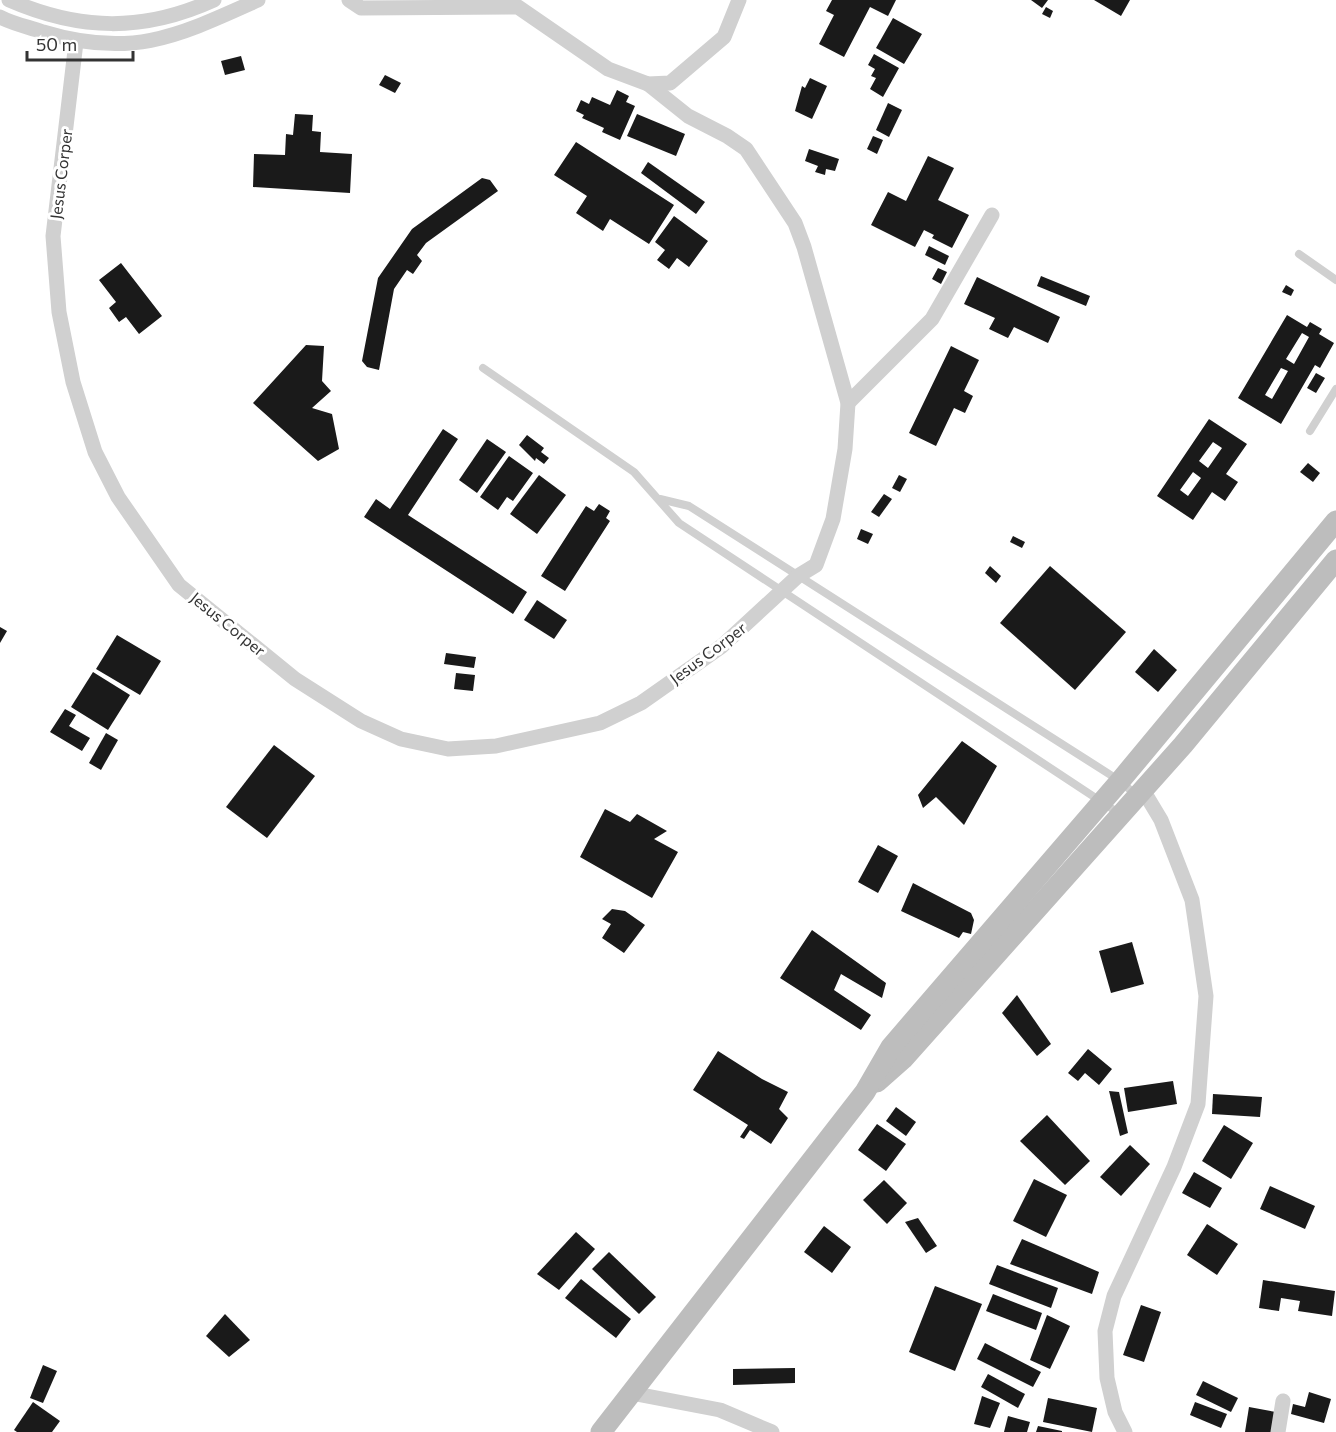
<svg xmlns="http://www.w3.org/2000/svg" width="1336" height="1432" font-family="Commissioner,sans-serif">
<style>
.building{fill:#1a1a1a;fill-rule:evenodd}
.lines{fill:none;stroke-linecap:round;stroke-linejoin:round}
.lane{stroke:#d0d0d0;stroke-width:8}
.street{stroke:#d0d0d0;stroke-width:15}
.secondary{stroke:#bdbdbd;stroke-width:21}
.labels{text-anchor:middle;stroke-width:6;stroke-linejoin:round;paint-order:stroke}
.street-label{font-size:16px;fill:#333;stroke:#fff}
</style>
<rect width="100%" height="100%" fill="#fff"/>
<g class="building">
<path d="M832,0H896L888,16L870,7L844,57L819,44L834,15L826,11Z"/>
<path d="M1031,0H1048L1042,8Z"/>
<path d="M1094,0H1130L1121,16Z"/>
<path d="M1046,7L1053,11L1050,18L1042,14Z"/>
<path d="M893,18L922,34L904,64L876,48Z"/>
<path d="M874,54L899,68L883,97L870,89L876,78L871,76L875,69L868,65Z"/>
<path d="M241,56L245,70L225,75L221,61Z"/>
<path d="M385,75L401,83L395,93L379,85Z"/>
<path d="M810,78L827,86L812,119L795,111L802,86L805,88Z"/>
<path d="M617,90L629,96L626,102L635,106L620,140L602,132L604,128L582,118L584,115L576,111L581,100L589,104L592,97L610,105Z"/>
<path d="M888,103L902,110L889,137L876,130Z"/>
<path d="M295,114L313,115L312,131L321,132L320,152L352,154L350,193L253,187L254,154L285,155L286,134L293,135Z"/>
<path d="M637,114L685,134L676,156L627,136Z"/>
<path d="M873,136L883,140L877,154L867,149Z"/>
<path d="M576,142L674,205L649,244L610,219L603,231L576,213L587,196L554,175Z"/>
<path d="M809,149L839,159L835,171L826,169L825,175L815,172L818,166L805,161Z"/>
<path d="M928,156L954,168L938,200L969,215L952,248L932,238L934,235L924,230L915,247L871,225L888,192L906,201Z"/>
<path d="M648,162L705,202L696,214L641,173Z"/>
<path d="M482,178L490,180L498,191L426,243L417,255L422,261L413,274L407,270L394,289L379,370L367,367L362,361L378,278L412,229Z"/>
<path d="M674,216L708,241L689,267L677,258L669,269L657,260L665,250L655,242Z"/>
<path d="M929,246L949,256L945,265L925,255Z"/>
<path d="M121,263L162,316L139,334L126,317L119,322L109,308L116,302L99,280Z"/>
<path d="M938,268L947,272L941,284L932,279Z"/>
<path d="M1041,276L1090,296L1086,306L1037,286Z"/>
<path d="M977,277L1060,317L1048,343L1014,327L1008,338L989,329L995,318L964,304Z"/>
<path d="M1286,285L1294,290L1291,296L1282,292Z"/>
<path d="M1287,315L1307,327L1310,322L1322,329L1319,334L1334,343L1320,368L1315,365L1281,424L1238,398ZM1302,333L1309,337L1294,364L1286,359ZM1281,368L1288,371L1272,399L1265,395Z"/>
<path d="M306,345L324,346L322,381L331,391L312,408L332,414L339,449L318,461L253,403Z"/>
<path d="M951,346L979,360L964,391L973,396L965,413L954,408L936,446L909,433Z"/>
<path d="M1316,373L1325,378L1316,393L1307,388Z"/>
<path d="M1209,419L1247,444L1226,474L1238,482L1225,501L1212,492L1193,520L1157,496ZM1213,442L1222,448L1208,468L1199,461ZM1193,472L1201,478L1188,496L1180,490Z"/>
<path d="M443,429L458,439L408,515L527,592L513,614L364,517L376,499L390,509Z"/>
<path d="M527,435L544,448L541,452L549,458L544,464L536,458L535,461L519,445Z"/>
<path d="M487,439L506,452L477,493L459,480Z"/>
<path d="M509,456L533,473L513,501L507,497L498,510L480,497Z"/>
<path d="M1308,463L1320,473L1313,482L1300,472Z"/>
<path d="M539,475L566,495L537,534L510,514Z"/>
<path d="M899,475L907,479L900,492L892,488Z"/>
<path d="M884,494L892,499L879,517L871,512Z"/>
<path d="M599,504L610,511L606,518L610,521L565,591L541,576L586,506L594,511Z"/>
<path d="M861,529L873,534L868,544L857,539Z"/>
<path d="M1013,536L1025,542L1022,548L1010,542Z"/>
<path d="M990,566L1001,576L996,583L985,573Z"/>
<path d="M1050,566L1126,632L1075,690L1000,623Z"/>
<path d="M537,600L567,620L554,639L524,620Z"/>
<path d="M0,627L7,631L0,643Z"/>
<path d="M117,635L161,661L140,695L96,669Z"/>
<path d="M1154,649L1177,670L1158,692L1135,672Z"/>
<path d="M446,653L476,657L474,668L444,664Z"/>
<path d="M93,672L130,695L108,730L71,707Z"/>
<path d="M456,673L475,675L473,691L454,689Z"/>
<path d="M65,709L76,715L69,726L90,738L82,751L50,732Z"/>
<path d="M106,733L118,740L101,770L89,763Z"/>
<path d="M962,741L997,766L964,825L936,797L923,808L918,795Z"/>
<path d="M274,745L315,776L267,838L226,807Z"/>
<path d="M605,809L630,822L637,814L667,831L654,839L678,852L652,898L580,857Z"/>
<path d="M878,845L898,856L878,893L858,882Z"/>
<path d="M913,883L971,913L974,920L971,934L963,932L959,938L901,911Z"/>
<path d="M612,909L625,911L645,925L624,953L602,938L611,924L602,919Z"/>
<path d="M812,930L886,983L882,998L841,974L834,990L871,1015L861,1030L780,978Z"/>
<path d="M1132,942L1144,984L1111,993L1099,951Z"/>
<path d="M1017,995L1051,1044L1037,1056L1002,1013Z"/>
<path d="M1088,1049L1112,1069L1099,1085L1085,1073L1078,1081L1068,1073Z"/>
<path d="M718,1051L762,1079L788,1092L779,1109L788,1118L771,1144L750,1130L744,1139L740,1137L748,1125L693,1090Z"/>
<path d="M1173,1081L1177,1104L1128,1112L1124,1088Z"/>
<path d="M1109,1091L1119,1092L1128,1133L1120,1136Z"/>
<path d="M1213,1094L1262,1097L1260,1117L1212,1114Z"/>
<path d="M896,1107L916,1122L906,1136L886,1121Z"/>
<path d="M1047,1115L1090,1161L1065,1185L1020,1141Z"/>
<path d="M877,1124L906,1144L886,1171L858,1150Z"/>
<path d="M1224,1125L1253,1143L1231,1179L1202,1161Z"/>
<path d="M1130,1145L1150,1164L1121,1196L1100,1177Z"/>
<path d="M1194,1172L1222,1188L1210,1208L1182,1193Z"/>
<path d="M1034,1179L1067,1195L1046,1237L1013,1221Z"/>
<path d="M884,1180L907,1203L887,1224L863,1200Z"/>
<path d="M1270,1186L1315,1206L1305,1229L1260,1209Z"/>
<path d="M918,1218L937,1246L926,1253L905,1222Z"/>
<path d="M1207,1224L1238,1244L1217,1275L1187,1255Z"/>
<path d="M824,1226L851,1247L832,1273L804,1252Z"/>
<path d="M576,1232L595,1249L559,1290L537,1274Z"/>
<path d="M1022,1239L1099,1272L1092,1294L1010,1264Z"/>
<path d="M609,1252L656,1297L639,1314L592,1269Z"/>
<path d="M997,1265L1058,1288L1051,1308L989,1284Z"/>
<path d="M581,1279L631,1319L616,1338L565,1298Z"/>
<path d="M1263,1280L1335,1291L1332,1316L1298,1311L1300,1301L1281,1298L1279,1311L1259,1308Z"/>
<path d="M935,1286L982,1304L955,1371L909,1352Z"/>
<path d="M993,1294L1042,1313L1036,1330L986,1311Z"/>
<path d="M1141,1305L1161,1312L1144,1362L1123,1355Z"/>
<path d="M225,1314L250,1340L229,1357L206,1336Z"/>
<path d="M1047,1315L1070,1326L1050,1369L1030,1360Z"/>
<path d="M985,1343L1041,1372L1033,1387L977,1359Z"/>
<path d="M43,1365L57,1371L43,1403L30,1398Z"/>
<path d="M795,1368V1383L733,1385V1369Z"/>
<path d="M988,1374L1025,1394L1018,1408L981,1387Z"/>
<path d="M1203,1381L1238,1398L1231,1412L1196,1395Z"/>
<path d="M1309,1392L1331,1399L1324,1423L1291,1414L1293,1404L1305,1407Z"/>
<path d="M982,1396L1000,1403L990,1428L974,1424Z"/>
<path d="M1048,1398L1097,1408L1092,1432L1043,1422Z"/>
<path d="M33,1402L60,1421L52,1432H17L14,1430Z"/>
<path d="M1195,1402L1227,1414L1221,1428L1190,1415Z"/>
<path d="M1249,1407L1276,1412L1273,1432H1245Z"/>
<path d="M1008,1416L1030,1422L1027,1432H1004Z"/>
<path d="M1038,1426L1062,1431V1432H1036Z"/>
</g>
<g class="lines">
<g class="lane">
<path d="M1299,254L1336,280"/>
<path d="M483,368L634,472L679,523L1120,814"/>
<path d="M1310,431L1336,389"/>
<path d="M660,499L689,506L1120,781L1136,795"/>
</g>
<g class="street">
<path d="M9,0C80,31 144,32 214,0"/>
<path d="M349,0L361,8L518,7L608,69L648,84L670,83L724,37L739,0"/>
<path d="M0,17C13,24 29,27 43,32C132,59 178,36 258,0"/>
<path d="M76,42L53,236L59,312L73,382L95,452L118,497L179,585L295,679L361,721L401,739L448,749L496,746L600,723L641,703L722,646L798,576L816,565L833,519L845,449L848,403L804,247L795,223L746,149L727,136L688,116L648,84"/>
<path d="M848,403L932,319L992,215"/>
<path d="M631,1393L720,1410L772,1432"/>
<path d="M1125,1432L1115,1412L1107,1378L1105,1331L1114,1296L1174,1167L1198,1104L1206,996L1192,900L1161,820L1143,790"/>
<path d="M1278,1432L1283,1401"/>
</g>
<g class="secondary">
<path d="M877,1082L903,1059L1183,745L1336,560"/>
<path d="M601,1432L865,1092L891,1047L1120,781L1336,521"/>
</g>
</g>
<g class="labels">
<g class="street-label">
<text transform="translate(61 174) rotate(-83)" y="6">Jesus Corper</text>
<text transform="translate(228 624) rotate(39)" y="6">Jesus Corper</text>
<text transform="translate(708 653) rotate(-37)" y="6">Jesus Corper</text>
</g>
</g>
<path d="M27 51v9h106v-9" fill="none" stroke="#333333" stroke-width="3"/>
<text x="36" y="51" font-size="18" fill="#333333" stroke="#ffffff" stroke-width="4.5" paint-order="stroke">50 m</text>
</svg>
